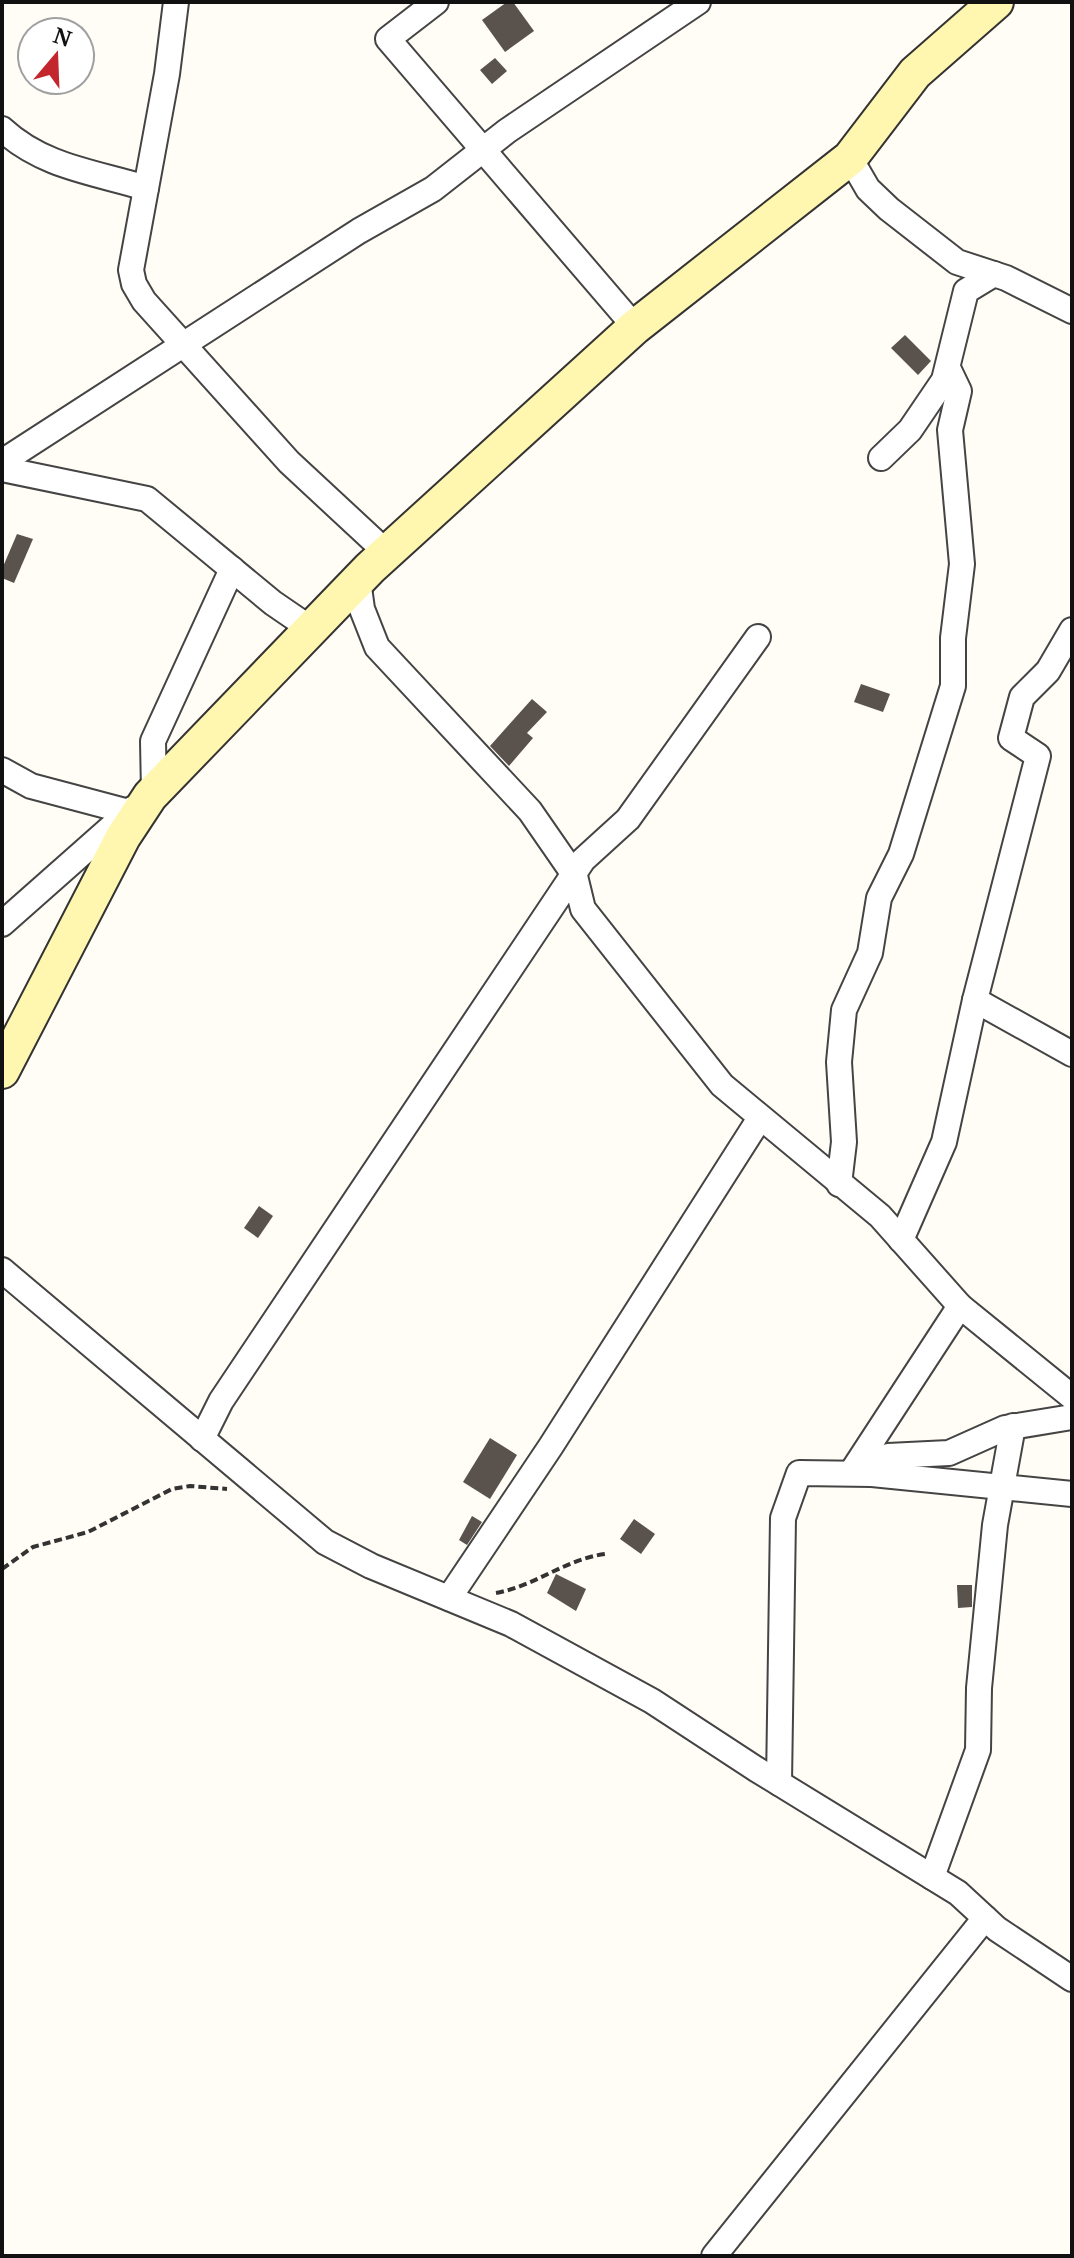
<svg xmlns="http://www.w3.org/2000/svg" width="1074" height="2258" font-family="'Noto Serif',serif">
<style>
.building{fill:#5a524d}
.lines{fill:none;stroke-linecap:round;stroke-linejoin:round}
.street-casing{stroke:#444;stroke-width:28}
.secondary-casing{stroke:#333;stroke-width:38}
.path{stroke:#333;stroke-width:4;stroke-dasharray:8 4;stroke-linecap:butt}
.street{stroke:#fff;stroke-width:24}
.secondary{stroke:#fff6b0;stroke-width:34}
</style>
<rect width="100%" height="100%" fill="#fffdf5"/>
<g class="building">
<path d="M507,2H513L534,31L505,52L482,20Z"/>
<path d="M495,58L507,71L492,84L480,70Z"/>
<path d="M905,335L931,361L918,375L891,348Z"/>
<path d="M17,534L33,539L14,583L2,578V569Z"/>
<path d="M861,684L890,694L883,712L854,702Z"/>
<path d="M532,699L547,712L527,733L533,738L509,766L490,746Z"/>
<path d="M259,1206L273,1216L258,1238L244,1228Z"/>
<path d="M490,1438L517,1455L490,1499L463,1482Z"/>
<path d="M472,1516L482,1522L467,1545L459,1540Z"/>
<path d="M634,1519L655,1534L641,1554L620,1539Z"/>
<path d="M556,1574L586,1589L576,1611L547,1593Z"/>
<path d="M957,1585H972V1607L958,1608Z"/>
</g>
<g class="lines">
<defs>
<g id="street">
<path d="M176,2L167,74L131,270L134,284L144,301L289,462L387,553"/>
<path d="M436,2L388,39L635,327"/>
<path d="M2,129C43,167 94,172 146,188"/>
<path d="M850,158L868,189L889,209L957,262L1006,278L1072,311"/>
<path d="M881,458L910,430L944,380L966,291L994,274"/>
<path d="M2,462L359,231L433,189L507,131L698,2"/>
<path d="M2,469L147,499L273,603L311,629"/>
<path d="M358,580L362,609L377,647L530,811L575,876L583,909L722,1085L880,1216L960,1306L1072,1397"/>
<path d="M2,770L31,786L129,812"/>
<path d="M154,792L153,741L232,569"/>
<path d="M2,924L132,809"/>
<path d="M975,1000L1072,1054"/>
<path d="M839,1184L844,1142L839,1062L844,1010L870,953L879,898L901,854L953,686V638L962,564L950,430L959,391L948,368"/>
<path d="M901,1240L944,1142L975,1000L1038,756L1011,738L1022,697L1048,671L1072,630"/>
<path d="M2,1270L325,1542L371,1566L511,1624L652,1701L756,1769L958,1893L997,1929L1072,1979"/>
<path d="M202,1439L221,1401L583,860L628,819L758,637"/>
<path d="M851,1473L960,1306"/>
<path d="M872,1474L875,1466L888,1456L949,1453L1005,1428L1072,1417"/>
<path d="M449,1598L551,1446L760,1118"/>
<path d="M779,1783L783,1518L799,1473L872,1474L1072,1494"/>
<path d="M932,1877L978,1750L979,1688L995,1525L1013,1426"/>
<path d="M714,2256L985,1918"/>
</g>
<path id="secondary" d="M2,1071L123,837L150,796L370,568L635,327L850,158L915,73L996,2"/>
</defs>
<use href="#street" class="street-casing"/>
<use href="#secondary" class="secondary-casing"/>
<g class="path">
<path d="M2,1569L33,1547L88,1532L172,1489L190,1486L227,1489"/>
<path d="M496,1593C535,1586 566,1559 605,1554"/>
</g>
<use href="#street" class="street"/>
<use href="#secondary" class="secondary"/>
</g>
<rect width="1074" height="2258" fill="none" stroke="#111111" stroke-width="8"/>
<g transform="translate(56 56) rotate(19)"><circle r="38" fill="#ffffff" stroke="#a0a0a0" stroke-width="2"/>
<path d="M0-6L14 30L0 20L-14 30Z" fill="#c4262e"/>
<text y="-12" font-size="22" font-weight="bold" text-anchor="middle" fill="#111111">N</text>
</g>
</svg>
